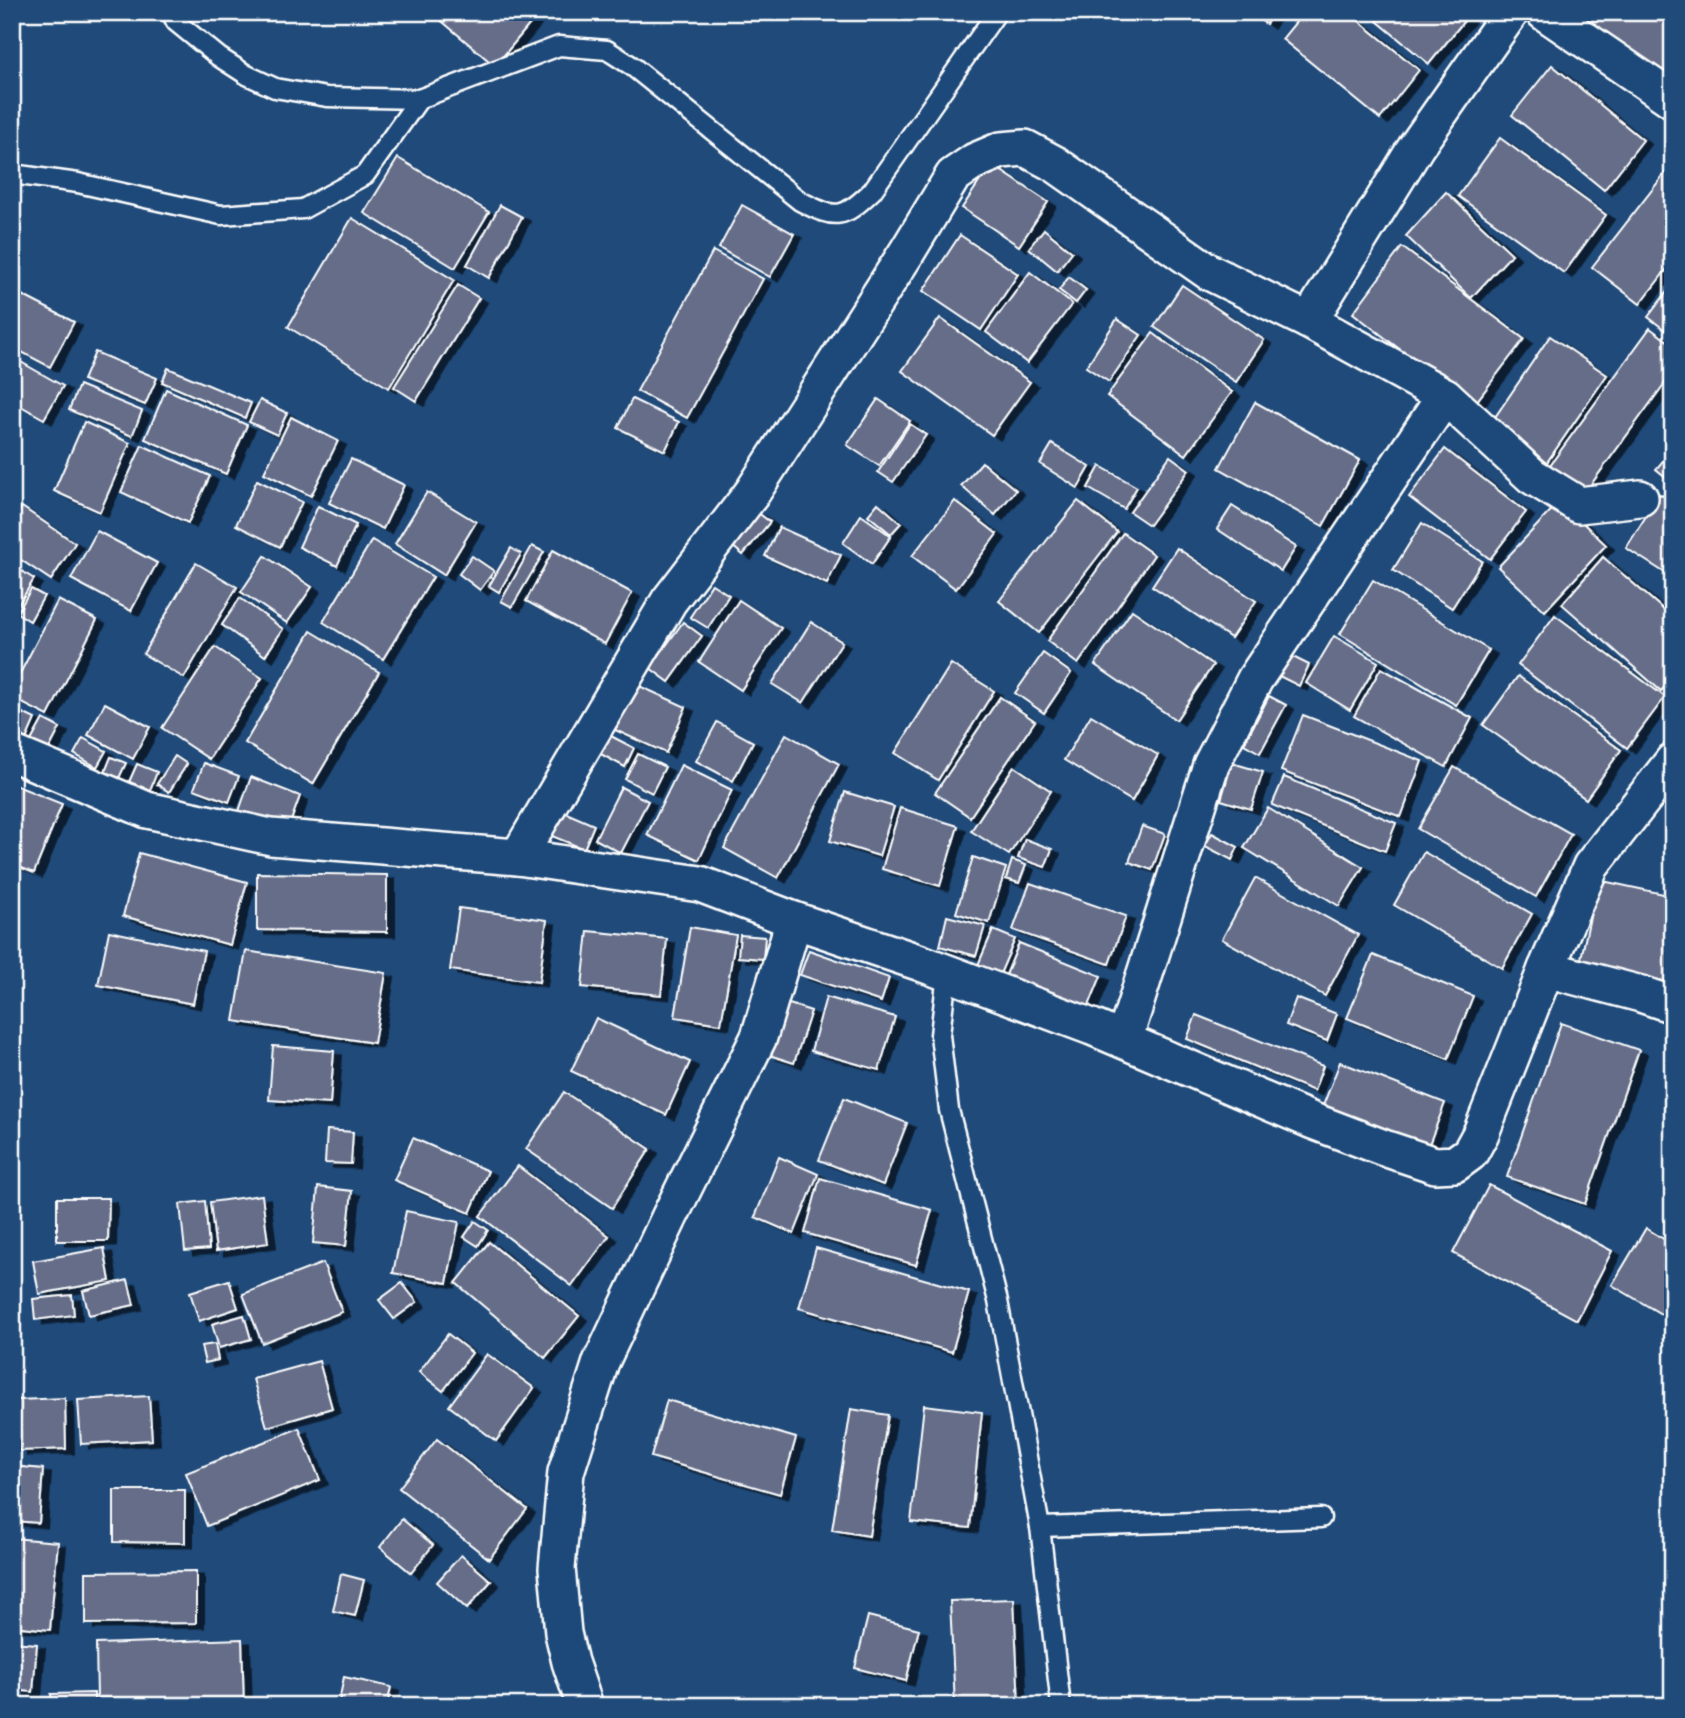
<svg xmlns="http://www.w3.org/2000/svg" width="1685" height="1718" font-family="'Architects Daughter',sans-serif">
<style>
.building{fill:#656d89;stroke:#fff;stroke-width:2;filter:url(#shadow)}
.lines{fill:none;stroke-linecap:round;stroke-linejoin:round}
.service-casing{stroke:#fff;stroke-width:23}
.minor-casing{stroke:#fff;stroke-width:40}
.service{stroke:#1f4a7a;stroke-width:18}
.minor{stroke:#1f4a7a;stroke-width:35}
</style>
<defs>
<filter id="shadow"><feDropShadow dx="8" dy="4.5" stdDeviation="0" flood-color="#0009"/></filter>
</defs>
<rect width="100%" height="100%" fill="#1f4a7a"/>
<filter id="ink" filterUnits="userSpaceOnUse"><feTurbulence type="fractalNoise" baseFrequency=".0143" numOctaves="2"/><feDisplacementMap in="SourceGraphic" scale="14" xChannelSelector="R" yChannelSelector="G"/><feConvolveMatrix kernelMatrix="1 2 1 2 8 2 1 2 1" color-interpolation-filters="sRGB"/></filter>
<g filter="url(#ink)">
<g class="building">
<path d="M431,12H540L495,66Z"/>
<path d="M1249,12H1274L1266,24Z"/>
<path d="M1304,12H1348L1419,70L1380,119L1282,39Z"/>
<path d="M1384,12H1464L1468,16L1429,64L1377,21Z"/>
<path d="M1570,12H1673V85Z"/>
<path d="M1552,65L1643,140L1604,190L1512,115Z"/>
<path d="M1500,138L1606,215L1564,273L1458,196Z"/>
<path d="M398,158L489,212L455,268L364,213Z"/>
<path d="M1673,163V261L1640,304L1592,267Z"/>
<path d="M991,164L1048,202L1019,246L962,208Z"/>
<path d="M1446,192L1512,254L1471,298L1406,236Z"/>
<path d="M500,205L522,217L489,278L467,265Z"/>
<path d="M742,205L794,234L770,277L719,248Z"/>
<path d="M352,218L454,280L389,388L288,327Z"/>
<path d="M1044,229L1072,252L1057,271L1029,248Z"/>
<path d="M960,235L1018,274L981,330L923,291Z"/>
<path d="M1402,247L1524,339L1473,406L1353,313Z"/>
<path d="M713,251L763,279L687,418L637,391Z"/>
<path d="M1030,272L1072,304L1027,363L986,332Z"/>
<path d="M1069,277L1086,290L1076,303L1059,290Z"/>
<path d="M1673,284V336L1648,317Z"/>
<path d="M458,285L479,298L416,401L394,387Z"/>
<path d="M1182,285L1264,340L1236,382L1154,327Z"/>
<path d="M12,290L74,322L50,367L12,347Z"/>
<path d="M940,318L1030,382L992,435L902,371Z"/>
<path d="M1117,319L1141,335L1109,382L1086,367Z"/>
<path d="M1650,328L1673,345V372L1581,498L1545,472Z"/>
<path d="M1153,333L1232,392L1186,455L1107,396Z"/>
<path d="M1550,336L1607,375L1545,465L1489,426Z"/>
<path d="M95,352L157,378L145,405L83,380Z"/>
<path d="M12,357L63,386L44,419L12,401Z"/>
<path d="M168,368L251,403L245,418L162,382Z"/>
<path d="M79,385L142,411L132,436L69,410Z"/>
<path d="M166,389L247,425L226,474L145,439Z"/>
<path d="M632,399L679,422L665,451L618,428Z"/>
<path d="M878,399L910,421L879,466L847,445Z"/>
<path d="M260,400L287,413L277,435L249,422Z"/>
<path d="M1255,402L1360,460L1323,526L1219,468Z"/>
<path d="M291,417L338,441L311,496L264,473Z"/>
<path d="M84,422L130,443L100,512L54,491Z"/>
<path d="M910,424L926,435L893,482L878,472Z"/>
<path d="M1052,444L1090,467L1078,488L1040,464Z"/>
<path d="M142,445L210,476L188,523L121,492Z"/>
<path d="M1445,449L1526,512L1490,559L1409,497Z"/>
<path d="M1673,449V483L1656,469Z"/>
<path d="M1170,456L1189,470L1149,525L1130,512Z"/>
<path d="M351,459L404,485L383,529L329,503Z"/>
<path d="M982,462L1016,490L995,515L961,486Z"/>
<path d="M1100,466L1137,487L1124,509L1088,488Z"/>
<path d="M257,480L302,502L280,547L236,525Z"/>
<path d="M427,492L476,522L444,575L395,544Z"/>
<path d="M1660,494L1673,501V578L1626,548Z"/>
<path d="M955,501L997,534L956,589L912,556Z"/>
<path d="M1078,501L1117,532L1039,633L999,601Z"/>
<path d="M1560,501L1606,545L1545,611L1498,567Z"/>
<path d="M878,503L901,523L891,534L868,515Z"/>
<path d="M318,506L356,525L337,566L299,547Z"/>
<path d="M1232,506L1296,547L1281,571L1217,529Z"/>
<path d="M22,507L75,543L51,580L12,554V522Z"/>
<path d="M757,512L770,522L743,555L731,545Z"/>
<path d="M861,515L891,536L872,564L843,543Z"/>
<path d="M1422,523L1482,561L1452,608L1393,570Z"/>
<path d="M779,527L841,555L827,584L765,556Z"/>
<path d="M97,531L157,563L131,611L71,579Z"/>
<path d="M1123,533L1154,555L1078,664L1047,641Z"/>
<path d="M372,540L433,577L383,659L323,622Z"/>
<path d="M532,546L544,552L512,607L501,601Z"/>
<path d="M511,548L521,554L499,592L489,586Z"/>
<path d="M1177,548L1256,601L1231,638L1152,586Z"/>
<path d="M553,550L632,593L605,644L526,601Z"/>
<path d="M265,556L312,587L287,623L241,592Z"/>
<path d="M472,556L494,571L480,590L459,574Z"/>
<path d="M1603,557L1673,618V678L1661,691L1562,604Z"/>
<path d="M196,563L237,587L184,678L143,654Z"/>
<path d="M12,565L34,579L15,610L12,608Z"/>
<path d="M1373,580L1489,650L1456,705L1340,634Z"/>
<path d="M712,584L729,595L708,628L690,617Z"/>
<path d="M31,589L44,596L30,621L17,613Z"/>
<path d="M240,598L283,629L265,656L222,625Z"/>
<path d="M58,600L97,620L48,716L12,698V689Z"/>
<path d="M739,600L781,628L741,690L699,662Z"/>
<path d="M1132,610L1213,665L1176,720L1095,665Z"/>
<path d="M1555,615L1665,697L1627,748L1518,665Z"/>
<path d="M683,622L702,636L669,682L650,668Z"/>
<path d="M811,622L842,642L803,703L772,684Z"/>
<path d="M311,631L379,672L313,784L245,743Z"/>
<path d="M1334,636L1378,662L1350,710L1306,683Z"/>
<path d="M215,647L262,678L209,759L162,728Z"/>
<path d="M1043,653L1071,673L1044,713L1015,693Z"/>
<path d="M1285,653L1309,665L1299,686L1275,674Z"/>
<path d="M951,664L994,691L938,780L895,753Z"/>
<path d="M1381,668L1472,718L1446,767L1354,716Z"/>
<path d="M1518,676L1621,750L1586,799L1483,725Z"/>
<path d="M635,684L686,707L666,753L615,730Z"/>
<path d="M1269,696L1286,705L1260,753L1244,744Z"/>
<path d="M1000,697L1035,721L970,817L935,793Z"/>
<path d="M105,703L150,727L133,759L88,735Z"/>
<path d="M12,708L35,719L25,742L12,736Z"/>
<path d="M1091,715L1158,755L1132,801L1064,760Z"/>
<path d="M1303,715L1422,761L1401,817L1281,771Z"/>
<path d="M43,719L60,728L48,751L31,741Z"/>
<path d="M717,722L753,742L733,781L696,761Z"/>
<path d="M607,734L634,748L625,767L597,752Z"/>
<path d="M786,734L839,764L778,878L724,848Z"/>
<path d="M83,738L106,751L97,767L74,754Z"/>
<path d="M638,754L665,767L652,793L625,779Z"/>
<path d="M175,756L187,764L169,792L157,784Z"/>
<path d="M111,757L126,763L119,778L105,772Z"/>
<path d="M204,763L239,776L229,802L194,789Z"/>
<path d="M1232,763L1263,772L1251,809L1221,800Z"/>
<path d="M137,764L157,772L150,790L129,782Z"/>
<path d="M681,765L732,790L699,860L647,835Z"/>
<path d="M1014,766L1051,791L1009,855L971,831Z"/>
<path d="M1454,767L1571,834L1536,897L1418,829Z"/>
<path d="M251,777L300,796L288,829L239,811Z"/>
<path d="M1284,777L1396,823L1385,851L1272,805Z"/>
<path d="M12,784L62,804L34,873L12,864Z"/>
<path d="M621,787L648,801L621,853L595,839Z"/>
<path d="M845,792L894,807L879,856L830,841Z"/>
<path d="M900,808L958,826L940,886L882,869Z"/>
<path d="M1268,808L1363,867L1339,906L1244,848Z"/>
<path d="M557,809L594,825L584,849L547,834Z"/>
<path d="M1142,826L1165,834L1152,870L1129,862Z"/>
<path d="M1212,833L1238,847L1232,860L1205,846Z"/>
<path d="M1025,839L1052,849L1045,867L1018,858Z"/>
<path d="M1424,852L1532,914L1502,968L1394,905Z"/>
<path d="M139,853L247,882L230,945L123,916Z"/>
<path d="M973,857L1006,868L989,923L956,913Z"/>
<path d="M1012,860L1026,865L1019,883L1006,879Z"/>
<path d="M257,873L387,875V932L257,930Z"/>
<path d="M1255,878L1358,935L1325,996L1222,939Z"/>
<path d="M1598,880L1673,896V983L1580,963Z"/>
<path d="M1030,883L1126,916L1109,964L1013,930Z"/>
<path d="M459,908L547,920L539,982L450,970Z"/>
<path d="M947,916L985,926L976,956L940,946Z"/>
<path d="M690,927L736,935L721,1024L675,1017Z"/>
<path d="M993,930L1015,939L1000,974L978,965Z"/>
<path d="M109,931L204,951L193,1004L98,985Z"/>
<path d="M588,931L667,939L661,995L582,987Z"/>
<path d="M740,935L765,937L763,959L738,957Z"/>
<path d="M1019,943L1101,976L1088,1008L1006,975Z"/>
<path d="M809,950L889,978L881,1002L800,975Z"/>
<path d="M246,951L386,973L374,1043L234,1021Z"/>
<path d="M1373,955L1473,996L1448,1059L1347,1018Z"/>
<path d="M826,997L895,1017L879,1070L811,1051Z"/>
<path d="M1296,998L1337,1014L1327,1041L1286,1025Z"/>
<path d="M786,1003L811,1011L794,1063L769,1055Z"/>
<path d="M1196,1015L1323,1066L1314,1091L1187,1039Z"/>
<path d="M596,1018L690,1062L666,1115L571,1071Z"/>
<path d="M1561,1023L1639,1050L1585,1204L1507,1177Z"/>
<path d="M273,1046L334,1051L330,1104L269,1100Z"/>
<path d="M1340,1062L1445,1103L1426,1152L1321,1111Z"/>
<path d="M564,1092L650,1149L612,1208L526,1149Z"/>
<path d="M844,1098L907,1123L883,1185L819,1160Z"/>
<path d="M327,1130L353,1132L351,1164L325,1163Z"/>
<path d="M413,1138L488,1171L470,1213L394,1180Z"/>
<path d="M779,1157L818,1174L794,1234L755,1217Z"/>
<path d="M518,1166L609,1236L572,1286L480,1216Z"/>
<path d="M820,1178L932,1210L916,1265L805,1233Z"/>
<path d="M1489,1185L1612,1251L1577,1320L1453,1253Z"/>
<path d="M318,1187L352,1191L346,1246L313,1243Z"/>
<path d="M262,1195L268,1243L216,1251L210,1202Z"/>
<path d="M57,1198H109L108,1241H57Z"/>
<path d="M205,1201L209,1249L185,1251L180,1204Z"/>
<path d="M406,1211L459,1222L447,1283L393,1273Z"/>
<path d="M475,1221L488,1230L478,1246L464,1237Z"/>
<path d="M1646,1228L1673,1245V1321L1612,1285Z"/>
<path d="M489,1242L579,1316L545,1358L456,1283Z"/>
<path d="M104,1248L110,1281L39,1294L33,1261Z"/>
<path d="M816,1248L969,1292L952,1352L799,1308Z"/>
<path d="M323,1263L342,1312L262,1343L243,1294Z"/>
<path d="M128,1280L134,1305L89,1315L83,1291Z"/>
<path d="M229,1280L238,1308L199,1321L190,1292Z"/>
<path d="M402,1283L417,1302L394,1319L379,1300Z"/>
<path d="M72,1295L74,1315L35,1320L33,1299Z"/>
<path d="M244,1315L251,1339L219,1348L212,1324Z"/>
<path d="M448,1334L472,1353L443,1391L419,1372Z"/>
<path d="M215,1344L218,1360L205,1363L201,1346Z"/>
<path d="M487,1354L534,1388L496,1441L449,1406Z"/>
<path d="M319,1361L332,1408L267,1427L253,1379Z"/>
<path d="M149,1396L152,1440L81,1444L78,1400Z"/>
<path d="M65,1398L66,1449L19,1451L17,1400Z"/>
<path d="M667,1400L796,1438L780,1494L651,1457Z"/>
<path d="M924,1405L982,1412L970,1528L911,1522Z"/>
<path d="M851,1409L888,1415L869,1536L832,1530Z"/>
<path d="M299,1428L320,1480L207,1526L186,1473Z"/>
<path d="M437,1439L527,1509L489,1559L399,1488Z"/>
<path d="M12,1466L43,1469L39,1523L12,1521Z"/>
<path d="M114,1490H185V1543L114,1542Z"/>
<path d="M402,1519L433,1545L411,1573L380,1547Z"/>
<path d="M12,1538L58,1542L50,1630L12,1626Z"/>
<path d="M461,1555L491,1581L467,1609L437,1582Z"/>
<path d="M196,1571V1623L86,1624V1572Z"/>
<path d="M341,1574L364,1580L355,1616L333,1611Z"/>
<path d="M1014,1599L1019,1706H955L950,1601Z"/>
<path d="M868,1616L919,1629L906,1681L855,1668Z"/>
<path d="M242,1639L244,1706H121V1698L97,1699L96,1644Z"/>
<path d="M12,1642L37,1644L33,1692L12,1690Z"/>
<path d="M344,1677L391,1687L387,1706H338Z"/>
<path d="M94,1693V1704H114L115,1706H52L51,1694Z"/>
</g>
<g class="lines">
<defs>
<g id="service">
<path d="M171,12L176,22L219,57L247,75L275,88L327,97L419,99L559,46L607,50L632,66L800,201C836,220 843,219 872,191L997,12"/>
<path d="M12,174L78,183L221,215L303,209L365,175L419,99"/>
<path d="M947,973L940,1035L949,1110L998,1301L1040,1527L1061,1706"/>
<path d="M1040,1527L1321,1518"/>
</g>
<g id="minor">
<path d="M1544,12L1673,100"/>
<path d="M1309,321L1416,147L1511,12"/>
<path d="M12,753L147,810L271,837L518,857L700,884L794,920L921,963L1092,1027L1313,1121L1384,1148L1435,1165L1455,1164L1470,1153L1481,1133L1546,969L1591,866L1673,761"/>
<path d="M518,857L669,601L752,493L907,252L953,176L975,161L1001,150L1025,148L1055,164L1209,272L1309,321L1445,396L1532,476L1579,505L1640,498"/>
<path d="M1546,969L1641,994L1673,1005"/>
<path d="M1124,1040L1211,765L1255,679L1445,396"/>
<path d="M585,1706L570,1662L563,1633L557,1568L566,1472L601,1362L670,1216L759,1037L794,920"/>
</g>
</defs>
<use href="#service" class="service-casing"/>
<use href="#minor" class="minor-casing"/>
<use href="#service" class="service"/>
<use href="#minor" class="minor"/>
</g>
</g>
<rect width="1685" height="1718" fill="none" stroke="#1f4a7a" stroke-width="42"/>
<rect x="21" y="21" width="1643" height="1676" fill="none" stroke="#fff" stroke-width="2.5" filter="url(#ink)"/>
</svg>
